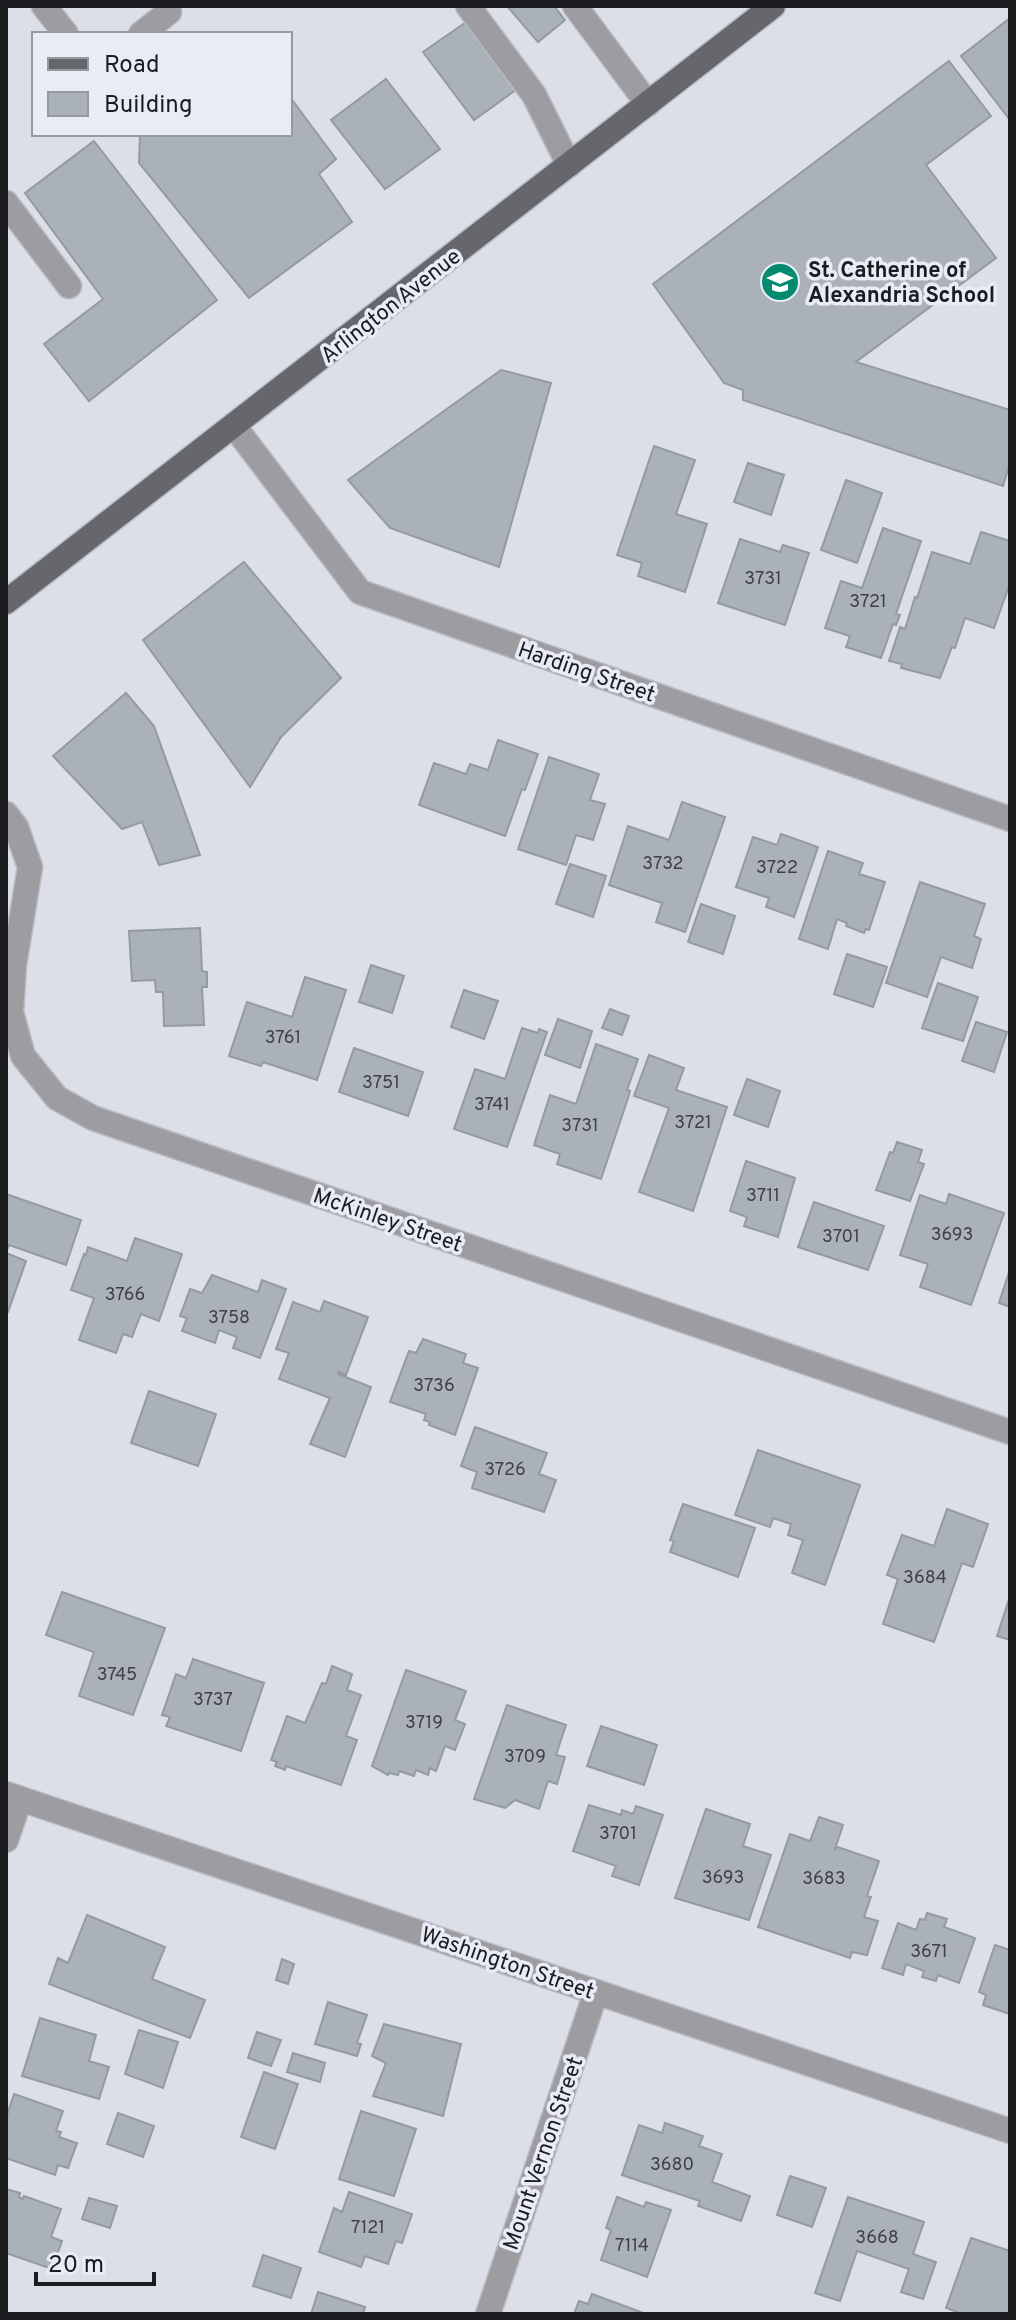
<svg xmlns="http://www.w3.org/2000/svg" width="1016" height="2320" font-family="Overpass,sans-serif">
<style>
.building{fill:#abb1b9;stroke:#939aa1;stroke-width:2}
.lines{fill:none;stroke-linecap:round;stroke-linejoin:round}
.minor-casing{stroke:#b9bcc4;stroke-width:27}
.major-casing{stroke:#b9bcc4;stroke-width:27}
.minor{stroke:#9d9da1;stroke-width:24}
.major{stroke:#66666d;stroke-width:24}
.labels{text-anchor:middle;stroke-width:7;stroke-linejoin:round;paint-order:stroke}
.number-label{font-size:18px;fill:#3f4146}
.poi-label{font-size:22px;font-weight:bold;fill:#1b1c1f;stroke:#e9ecf6;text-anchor:start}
.street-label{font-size:22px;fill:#1b1c1f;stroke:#e9ecf6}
</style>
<rect width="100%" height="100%" fill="#dcdfe8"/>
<g class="building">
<path d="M507,6H554L565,20L538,42Z"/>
<path d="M1010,18V120L961,56Z"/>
<path d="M469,20L520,87L474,120L423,52Z"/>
<path d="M949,61L991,116L926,165L996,258L856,362L1010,410V463L1003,486L743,400V390L724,383L653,284Z"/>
<path d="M386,79L440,149L385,189L331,120Z"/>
<path d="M290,97L336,159L319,174L352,222L249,298L139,163L140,134H290Z"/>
<path d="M94,141L217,300L89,401L44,344L103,299L25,193Z"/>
<path d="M501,370L551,383L499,567L390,528L348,480Z"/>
<path d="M654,446L695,460L676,514L707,524L685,592L638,576L642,563L617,555Z"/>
<path d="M748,463L784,475L771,515L734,502Z"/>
<path d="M846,480L882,493L857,563L821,550Z"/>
<path d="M883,528L921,541L896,614L900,615L896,625L893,624L881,658L846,647L850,636L825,628L841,581L862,588Z"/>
<path d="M981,532L1010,541V583L994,628L965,618L955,648L952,647L940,678L901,668L902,664L889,661L900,627L905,629L915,597L917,598L932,552L970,564Z"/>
<path d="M740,539L780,552L783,545L809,553L785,625L718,603Z"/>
<path d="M244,562L341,678L281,737L250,787L143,640Z"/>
<path d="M126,693L154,726L200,855L159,865L142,822L122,829L53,756Z"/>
<path d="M498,740L538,754L525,790L522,789L505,836L419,805L434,763L466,774L470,764L488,770Z"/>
<path d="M549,757L599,774L590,800L605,804L593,840L576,835L566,865L518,849Z"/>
<path d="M682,802L725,817L685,932L656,922L662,903L609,885L628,826L669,840Z"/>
<path d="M781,834L818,847L794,917L766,907L769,898L736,887L753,837L777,845Z"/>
<path d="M828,851L863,863L859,874L885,882L869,930L866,929L864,933L846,926L847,923L837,919L828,949L799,939Z"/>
<path d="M570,864L606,876L593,917L556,904Z"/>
<path d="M920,882L985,904L974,936L981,939L972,968L941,957L927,997L886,983Z"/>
<path d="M701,904L735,916L723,954L688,942Z"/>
<path d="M200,928L202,971L207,972V987H202L204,1025L164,1026L163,992H156L155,980L132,981L129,931Z"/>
<path d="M847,954L887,967L873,1007L834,994Z"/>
<path d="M371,965L404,976L392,1013L359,1002Z"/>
<path d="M305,977L346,990L317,1080L263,1062L261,1066L229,1056L247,1002L292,1017Z"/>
<path d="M938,983L978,997L963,1041L922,1028Z"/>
<path d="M464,990L498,1001L484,1039L451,1027Z"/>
<path d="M610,1009L629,1016L622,1035L602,1028Z"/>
<path d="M558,1019L592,1031L580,1068L545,1055Z"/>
<path d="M976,1022L1007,1032L994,1072L962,1061Z"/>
<path d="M522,1028L538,1033L539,1029L547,1032L507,1147L454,1129L475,1069L505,1079Z"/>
<path d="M596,1044L638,1059L627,1090L630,1091L629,1095L601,1179L557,1164L560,1154L534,1145L550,1095L576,1104Z"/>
<path d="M354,1048L423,1072L408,1116L339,1092Z"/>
<path d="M649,1055L684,1068L676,1090L727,1107L693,1211L639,1192L669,1108L634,1096Z"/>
<path d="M747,1079L780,1091L768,1127L734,1115Z"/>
<path d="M897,1142L922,1150L918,1162L924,1164L910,1201L876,1190L890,1152L893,1153Z"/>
<path d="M746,1161L795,1178L778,1237L744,1226L747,1217L730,1211Z"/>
<path d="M6,1194L81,1220L66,1265L9,1245L6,1253L26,1261L8,1312H6Z"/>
<path d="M949,1194L1004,1213L971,1305L920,1287L928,1264L900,1255L920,1195L946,1204Z"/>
<path d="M814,1202L884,1226L868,1270L798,1247Z"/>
<path d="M135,1238L182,1254L159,1321L141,1314L132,1337L123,1334L116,1353L79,1340L94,1298L71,1290L84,1254L86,1255L88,1247L127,1261Z"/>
<path d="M1010,1269V1307L999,1303Z"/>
<path d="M212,1275L258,1292L262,1280L286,1289L260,1358L233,1348L237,1337L219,1330L215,1343L182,1331L187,1318L180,1316L190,1289L202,1293Z"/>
<path d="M324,1301L368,1317L346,1375L339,1372L338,1374L371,1387L345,1457L310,1444L330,1398L279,1379L289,1353L276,1349L293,1302L320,1312Z"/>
<path d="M423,1339L466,1354L463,1363L478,1368L455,1435L429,1425L430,1422L424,1420L426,1414L390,1402L409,1351L416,1353Z"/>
<path d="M149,1391L216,1414L198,1466L131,1443Z"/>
<path d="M475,1427L547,1453L539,1474L556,1480L544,1512L472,1488L477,1472L461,1466Z"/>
<path d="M758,1450L860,1485L825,1585L792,1573L803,1540L788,1535L791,1524L773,1518L770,1527L735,1515Z"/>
<path d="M683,1504L755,1528L738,1577L670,1552L674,1541L670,1540Z"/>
<path d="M947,1509L988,1524L973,1567L962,1563L934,1642L883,1624L898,1579L887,1575L902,1535L934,1546Z"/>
<path d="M62,1592L165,1628L133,1715L79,1696L94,1652L46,1635Z"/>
<path d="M1010,1596V1640L997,1636Z"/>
<path d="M193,1659L264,1683L241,1751L166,1726L170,1717L162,1715L176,1674L186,1678Z"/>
<path d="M332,1666L352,1674L347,1690L361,1695L346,1736L357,1740L341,1785L286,1766L285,1770L275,1766L277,1762L271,1760L287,1716L305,1723L322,1683L326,1684Z"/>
<path d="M406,1670L466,1691L455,1720L465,1724L455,1750L445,1746L436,1771L430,1768L428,1775L416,1770L414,1776L399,1771L398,1775L389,1773L388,1775L372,1766Z"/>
<path d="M507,1705L566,1725L556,1755L565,1757L557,1784L548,1781L539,1809L515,1800L505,1808L474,1799Z"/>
<path d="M601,1726L657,1745L644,1785L587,1766Z"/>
<path d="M589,1805L621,1815L622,1810L633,1814L636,1806L663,1815L639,1885L612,1876L616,1866L573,1851Z"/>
<path d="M706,1809L750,1824L743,1846L771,1855L749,1920L675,1898Z"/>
<path d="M819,1817L843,1825L835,1849L838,1847L879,1861L867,1896L871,1897L864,1917L878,1921L867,1955L852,1952L850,1958L758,1927L790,1834L810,1841Z"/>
<path d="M927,1913L947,1919L944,1927L975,1938L959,1983L938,1975L936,1981L922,1977L924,1971L906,1964L903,1975L882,1968L898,1923L916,1930L920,1919L925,1920Z"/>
<path d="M87,1915L165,1947L152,1979L205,2000L190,2038L49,1984L58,1958L68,1963Z"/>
<path d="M995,1945L1010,1950V2014L983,2005L986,1995L979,1992Z"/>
<path d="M282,1959L294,1964L288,1984L276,1980Z"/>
<path d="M328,2002L367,2015L357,2043L361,2044L357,2056L315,2044Z"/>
<path d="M40,2018L96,2035L89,2061L109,2067L99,2099L22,2076Z"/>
<path d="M384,2024L461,2044L443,2116L373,2096L386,2063L372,2056Z"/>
<path d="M139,2030L178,2042L163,2088L125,2074Z"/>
<path d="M257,2032L281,2040L271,2066L248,2058Z"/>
<path d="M293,2053L325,2063L320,2082L287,2072Z"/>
<path d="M264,2072L298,2084L275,2149L241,2137Z"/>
<path d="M14,2094L63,2111L56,2131L61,2132L59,2137L77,2143L68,2168L58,2165L55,2175L6,2158V2118Z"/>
<path d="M361,2111L416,2129L394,2196L339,2179Z"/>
<path d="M118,2113L154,2126L143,2157L107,2144Z"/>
<path d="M665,2123L703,2136L699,2146L722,2154L712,2182L750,2196L741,2221L698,2206L700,2201L622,2175L639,2125L662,2133Z"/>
<path d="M790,2176L826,2188L812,2227L777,2215Z"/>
<path d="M6,2189L20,2193L19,2197L23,2199L24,2196L61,2209L51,2237L62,2241L52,2269L6,2253Z"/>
<path d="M349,2192L412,2214L402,2243L396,2241L388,2264L365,2256L361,2267L319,2252L334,2208L342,2212Z"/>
<path d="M617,2197L644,2207L646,2202L671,2210L647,2277L601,2260L611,2230L606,2228Z"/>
<path d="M848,2197L924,2222L913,2254L936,2262L923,2299L901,2292L909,2269L857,2251L840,2301L815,2293Z"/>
<path d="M89,2198L117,2206L110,2228L82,2219Z"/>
<path d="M971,2238L1010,2251V2314H956L957,2312L946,2308Z"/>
<path d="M263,2255L301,2268L291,2298L253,2286Z"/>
<path d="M318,2292L365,2307L363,2314H311Z"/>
<path d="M592,2294L646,2314H574L579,2301L588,2304Z"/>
</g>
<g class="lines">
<defs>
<g id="minor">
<path d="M44,6L66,34"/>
<path d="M468,6L534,95L569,165"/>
<path d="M575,6L648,104"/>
<path d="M141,34L169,12L168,6"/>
<path d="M6,203L69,286"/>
<path d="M234,426L360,592L1010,819"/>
<path d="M6,814L16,827L30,867L14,965L11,1012L23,1056L57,1098L93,1118L1010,1432"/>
<path d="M6,1794L1010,2131"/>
<path d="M6,1840L20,1799"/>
<path d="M488,2314L596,1992"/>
</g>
<path id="major" d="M6,602L773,6"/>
</defs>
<use href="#minor" class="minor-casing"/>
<use href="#major" class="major-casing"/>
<use href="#minor" class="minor"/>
<use href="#major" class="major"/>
</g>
<defs>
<symbol id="school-disc" viewBox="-11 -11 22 22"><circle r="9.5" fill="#048a6f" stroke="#e9ecf6"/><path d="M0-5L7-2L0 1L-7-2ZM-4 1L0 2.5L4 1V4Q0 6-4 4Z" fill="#fff"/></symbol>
</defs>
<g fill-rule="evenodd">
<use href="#school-disc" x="758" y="260" width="44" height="44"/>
</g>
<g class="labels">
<g class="number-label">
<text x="763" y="584">3731</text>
<text x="868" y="607">3721</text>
<text x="663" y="869">3732</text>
<text x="777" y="873">3722</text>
<text x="283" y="1043">3761</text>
<text x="381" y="1088">3751</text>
<text x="492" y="1110">3741</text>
<text x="693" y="1128">3721</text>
<text x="580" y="1131">3731</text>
<text x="763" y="1201">3711</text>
<text x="952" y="1240">3693</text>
<text x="841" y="1242">3701</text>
<text x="125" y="1300">3766</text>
<text x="229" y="1323">3758</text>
<text x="434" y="1391">3736</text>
<text x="505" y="1475">3726</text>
<text x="925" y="1583">3684</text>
<text x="117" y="1680">3745</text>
<text x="213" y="1705">3737</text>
<text x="424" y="1728">3719</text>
<text x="525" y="1762">3709</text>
<text x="618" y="1839">3701</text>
<text x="723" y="1883">3693</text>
<text x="824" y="1884">3683</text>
<text x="929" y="1957">3671</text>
<text x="672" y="2170">3680</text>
<text x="368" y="2233">7121</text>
<text x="877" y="2243">3668</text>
<text x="632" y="2251">7114</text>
</g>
<g class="poi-label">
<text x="808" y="277">St. Catherine of<tspan x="808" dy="25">Alexandria School</tspan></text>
</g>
<g class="street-label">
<text transform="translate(390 305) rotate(-38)" y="8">Arlington Avenue</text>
<text transform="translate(587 671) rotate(19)" y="8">Harding Street</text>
<text transform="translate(388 1219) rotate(19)" y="8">McKinley Street</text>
<text transform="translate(508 1962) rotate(19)" y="8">Washington Street</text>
<text transform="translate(542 2153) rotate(-71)" y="8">Mount Vernon Street</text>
</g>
</g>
<rect width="1016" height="2320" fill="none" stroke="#1b1c1f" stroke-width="16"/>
<rect x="32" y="32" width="260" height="104" fill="#e9ecf6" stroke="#9799a0" stroke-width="2"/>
<rect x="48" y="58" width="40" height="12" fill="#66666d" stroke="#9799a0" stroke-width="2"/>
<text x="104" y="72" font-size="24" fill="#1b1c1f">Road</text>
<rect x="48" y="92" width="40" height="24" fill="#abb1b9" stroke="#9799a0" stroke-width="2"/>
<text x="104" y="112" font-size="24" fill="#1b1c1f">Building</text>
<path d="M36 2272v12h118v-12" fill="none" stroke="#1b1c1f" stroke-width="4"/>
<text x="48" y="2272" font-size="24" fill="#1b1c1f" stroke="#e9ecf6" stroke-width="6" paint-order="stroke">20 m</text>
</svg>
